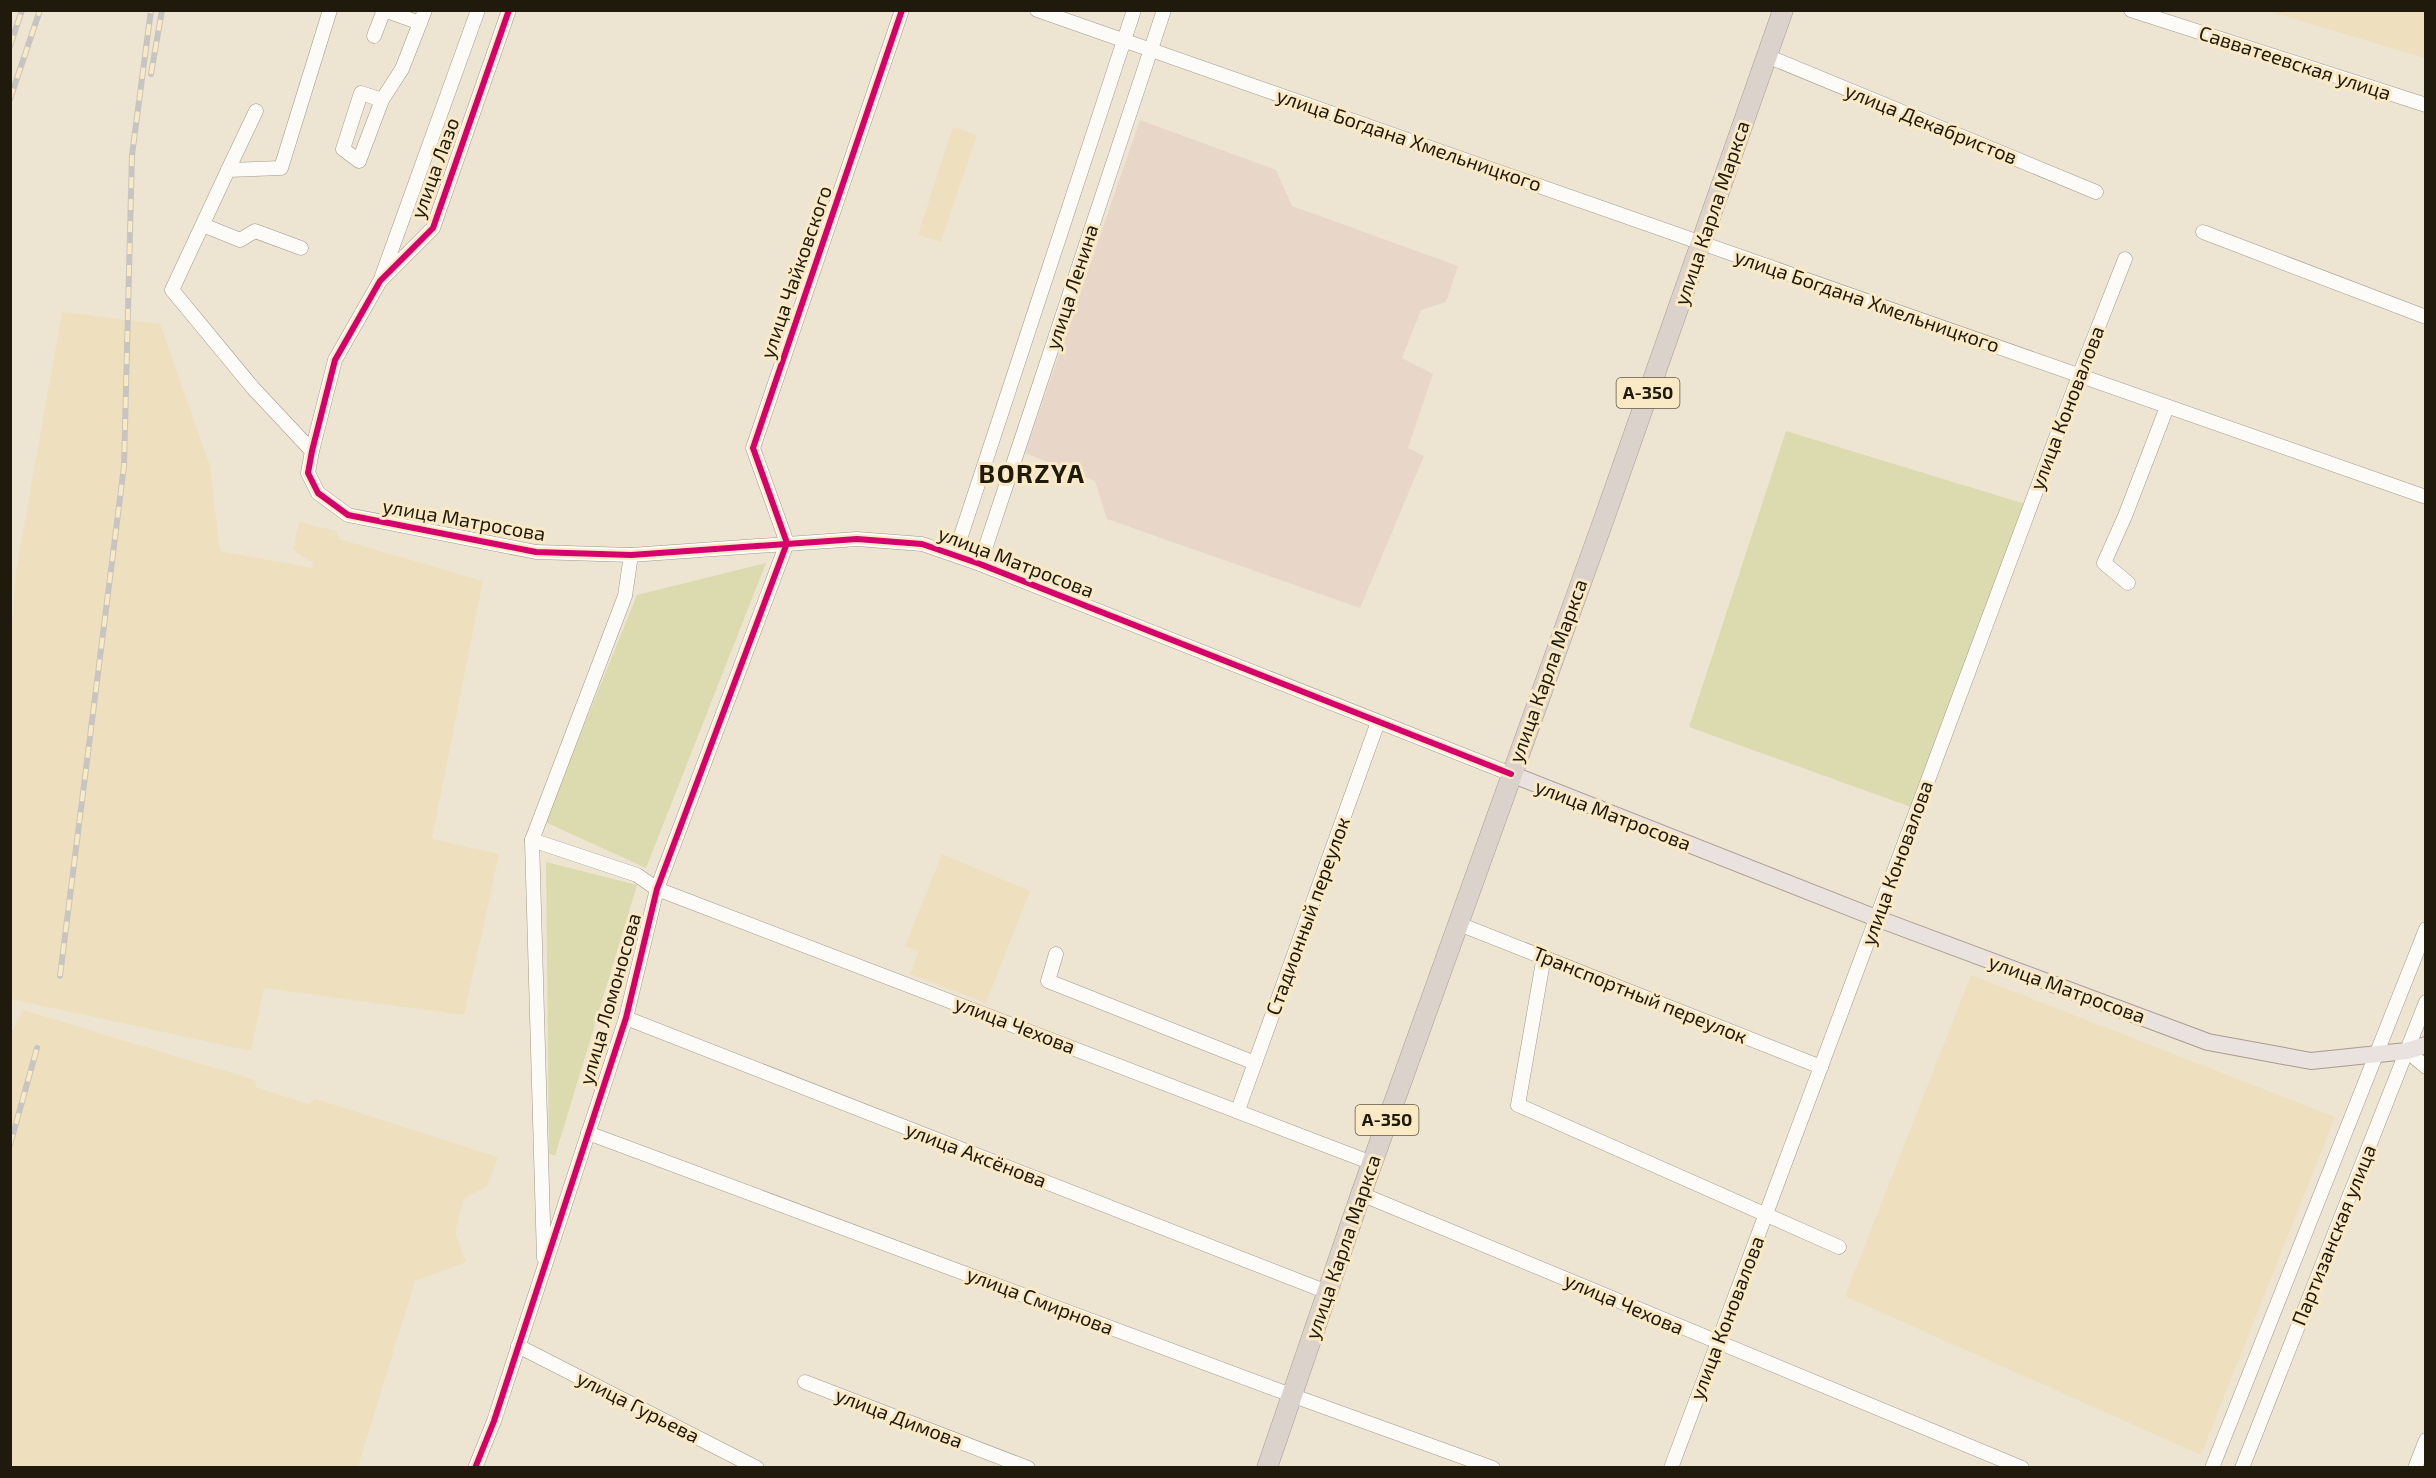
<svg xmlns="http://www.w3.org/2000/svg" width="2436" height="1478" font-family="'Exo 2',sans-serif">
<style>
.built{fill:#eee0bf}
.medical{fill:#e8d7c8}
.green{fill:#dcdbaf}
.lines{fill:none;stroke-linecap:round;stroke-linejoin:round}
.minor-casing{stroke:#a19a8b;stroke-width:15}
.major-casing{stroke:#a99b8e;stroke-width:18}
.highway-casing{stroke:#a99b8e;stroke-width:21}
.minor{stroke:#fcfbf8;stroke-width:14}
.major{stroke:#e9e2de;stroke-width:16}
.highway{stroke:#dcd2cc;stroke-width:20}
.rail-casing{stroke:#c8c5c0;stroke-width:6}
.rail{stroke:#f9e9c5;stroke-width:4;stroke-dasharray:11;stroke-linecap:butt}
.cycleway-casing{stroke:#f9e9c5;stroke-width:10}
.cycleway{stroke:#d6006c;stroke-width:6}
.labels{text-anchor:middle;stroke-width:6;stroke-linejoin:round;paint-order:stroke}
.shield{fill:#f9e9c5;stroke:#615844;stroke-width:1.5}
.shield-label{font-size:18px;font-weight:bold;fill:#201a0d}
.street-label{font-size:20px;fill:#201a0d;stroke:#f9e9c5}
.district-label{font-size:26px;font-weight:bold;letter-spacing:1.5px;fill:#201a0d;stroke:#f9e9c5}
</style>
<rect width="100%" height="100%" fill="#ede4d1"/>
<g class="built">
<path d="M2268,11H2425V58Z"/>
<path d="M953,127L977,135L941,242L918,235Z"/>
<path d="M62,312L160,324L210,466L220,551L312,568L313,563L293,550L299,522L336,531L339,539L483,581L432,839L499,854L464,1015L264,988L251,1051L11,999V642L16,571Z"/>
<path d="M942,854L1030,891L986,1003L910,974L919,951L905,946Z"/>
<path d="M1971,975L2335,1117L2201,1455L1845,1296Z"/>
<path d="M23,1010L255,1080L256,1087L308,1104L316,1099L498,1157L487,1186L463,1199L455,1233L466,1262L415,1281L358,1467H11L10,1035Z"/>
</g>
<path class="medical" d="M1140,120L1276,170L1292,206L1458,266L1446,302L1421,310L1402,358L1433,374L1408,448L1424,456L1360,608L1107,519L1095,481L1025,453Z"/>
<g class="green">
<path d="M1786,431L2025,504L1911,807L1689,727Z"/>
<path d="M766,563L646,868L545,822L637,595Z"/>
<path d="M546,862L637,885L555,1156L549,1153Z"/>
</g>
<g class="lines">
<defs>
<g id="minor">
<path d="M384,10L420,23"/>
<path d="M509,10L433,228L380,281L335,360L312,451L308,473L318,493L348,515L536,552L631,555L857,539L922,544L980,564L1511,774"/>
<path d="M1037,10L2426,497"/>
<path d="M2131,10L2426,105"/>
<path d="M374,36L384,10"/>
<path d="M1767,56L2096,192"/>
<path d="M382,100L361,93L343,149L359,161L382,100L402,69L425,10"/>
<path d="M228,170L256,111"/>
<path d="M203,225L240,240L255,231L301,248"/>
<path d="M2203,232L2426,317"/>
<path d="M382,276L478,10"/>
<path d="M312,451L253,388L172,290L228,170L281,168L330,10"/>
<path d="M955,554L1134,10"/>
<path d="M980,564L1164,10"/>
<path d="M2128,583L2104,563L2125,516L2167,407"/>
<path d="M532,840L637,875L657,889L1372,1163"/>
<path d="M1459,924L1821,1067"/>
<path d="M1056,954L1048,981L1255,1063"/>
<path d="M1544,956L1518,1105L1839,1247"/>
<path d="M626,1018L1327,1292"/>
<path d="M2407,1051L2426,1067"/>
<path d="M1238,1110L1378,722"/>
<path d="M588,1133L1291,1395L1493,1468"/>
<path d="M1361,1194L2022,1468"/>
<path d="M544,1258L532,840L625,596L631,555"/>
<path d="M518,1346L757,1468"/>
<path d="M805,1382L1028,1468"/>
<path d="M475,1468L494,1421L626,1018L657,889L787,543L753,448L902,10"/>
<path d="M1671,1468L2079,376L2125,259"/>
<path d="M2212,1468L2426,929"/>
<path d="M2242,1468L2426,1002"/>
<path d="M2415,1468L2426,1440"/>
</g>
<path id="major" d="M1511,774L1876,918L2208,1042L2311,1061L2407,1051L2426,1045"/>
<path id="highway" d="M1267,1468L1361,1194L1604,519L1783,10"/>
</defs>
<use href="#minor" class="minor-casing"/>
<use href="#major" class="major-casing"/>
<use href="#highway" class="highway-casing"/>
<use href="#minor" class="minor"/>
<use href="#major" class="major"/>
<use href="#highway" class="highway"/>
<defs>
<g id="rail">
<path d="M10,46L22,10"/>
<path d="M151,74L162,10"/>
<path d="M10,99L40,10"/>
<path d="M60,976L124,466L132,155L151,10"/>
<path d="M10,1145L37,1048"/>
</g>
</defs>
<use href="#rail" class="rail-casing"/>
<use href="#rail" class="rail"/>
<defs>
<g id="cycleway">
<path d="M509,10L433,228L380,281L335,360L312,451L308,473L318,493L348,515L536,552L631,555L857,539L922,544L980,564L1511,774"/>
<path d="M475,1468L494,1421L626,1018L657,889L787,543L753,448L902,10"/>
</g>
</defs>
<use href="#cycleway" class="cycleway-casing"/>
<use href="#cycleway" class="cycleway"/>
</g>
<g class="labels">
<g class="shield">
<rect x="1616.5" y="378" width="63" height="30" rx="4.5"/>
<rect x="1355.5" y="1105" width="63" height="30" rx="4.5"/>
</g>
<g class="shield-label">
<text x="1648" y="399">А-350</text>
<text x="1387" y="1126">А-350</text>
</g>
<g class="street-label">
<text transform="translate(2295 63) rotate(18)" y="7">Савватеевская улица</text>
<text transform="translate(1931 124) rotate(22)" y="7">улица Декабристов</text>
<text transform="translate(1409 140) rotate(19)" y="7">улица Богдана Хмельницкого</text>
<text transform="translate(435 168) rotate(-70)" y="7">улица Лазо</text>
<text transform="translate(1712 213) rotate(-71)" y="7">улица Карла Маркса</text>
<text transform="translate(796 272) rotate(-71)" y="7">улица Чайковского</text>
<text transform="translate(1072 287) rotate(-72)" y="7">улица Ленина</text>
<text transform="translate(1867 301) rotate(19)" y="7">улица Богдана Хмельницкого</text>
<text transform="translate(2067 408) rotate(-69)" y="7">улица Коновалова</text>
<text transform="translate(464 520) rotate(10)" y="7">улица Матросова</text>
<text transform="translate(1016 562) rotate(21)" y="7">улица Матросова</text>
<text transform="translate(1548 671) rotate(-70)" y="7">улица Карла Маркса</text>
<text transform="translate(1613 815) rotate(21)" y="7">улица Матросова</text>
<text transform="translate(1897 863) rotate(-70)" y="7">улица Коновалова</text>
<text transform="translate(1308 916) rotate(-70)" y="7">Стадионный переулок</text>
<text transform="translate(2067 989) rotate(20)" y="7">улица Матросова</text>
<text transform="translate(1640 995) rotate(22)" y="7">Транспортный переулок</text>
<text transform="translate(610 999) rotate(-74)" y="7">улица Ломоносова</text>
<text transform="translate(1015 1025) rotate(21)" y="7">улица Чехова</text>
<text transform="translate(976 1155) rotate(21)" y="7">улица Аксёнова</text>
<text transform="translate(2334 1235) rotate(-68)" y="7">Партизанская улица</text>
<text transform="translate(1343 1247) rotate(-71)" y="7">улица Карла Маркса</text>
<text transform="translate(1040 1301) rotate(21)" y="7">улица Смирнова</text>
<text transform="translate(1624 1304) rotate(23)" y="7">улица Чехова</text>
<text transform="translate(1727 1318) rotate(-69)" y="7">улица Коновалова</text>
<text transform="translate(638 1407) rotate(27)" y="7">улица Гурьева</text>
<text transform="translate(899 1418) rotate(21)" y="7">улица Димова</text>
</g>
<g class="district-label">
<text x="1032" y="483">BORZYA</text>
</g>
</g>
<rect width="2436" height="1478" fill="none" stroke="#201a0d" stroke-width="24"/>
</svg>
